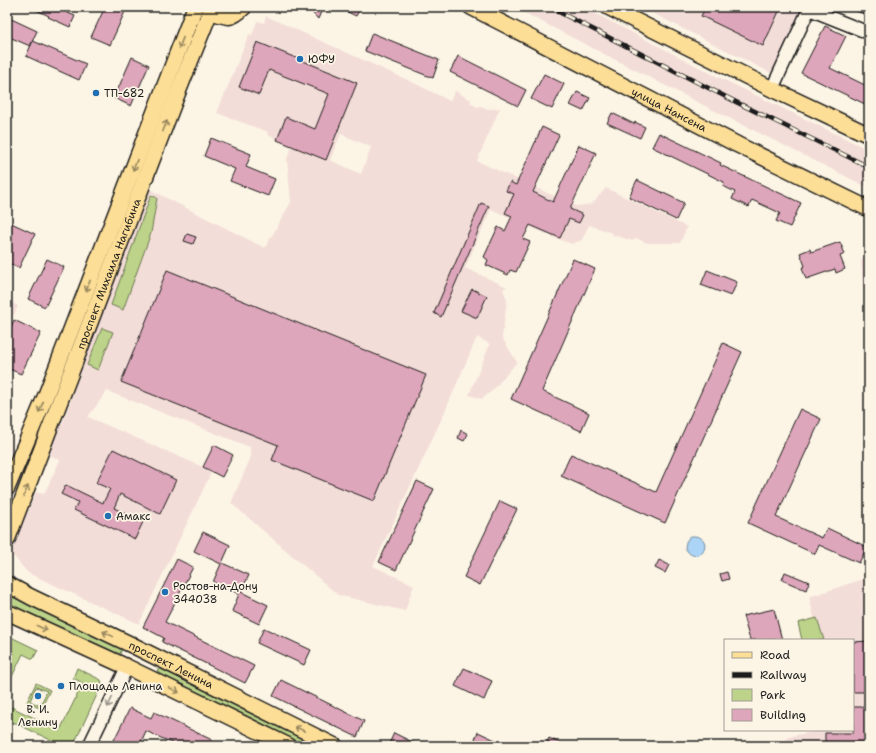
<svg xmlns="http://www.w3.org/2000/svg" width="876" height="753" font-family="'Shantell Sans',sans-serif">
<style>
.built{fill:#f3ddd8;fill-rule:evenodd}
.green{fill:#bcd389;stroke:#6c7852;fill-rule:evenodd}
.water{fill:#abd4f6;stroke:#728a9f}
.building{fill:#dea6ba;stroke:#1c1c1c}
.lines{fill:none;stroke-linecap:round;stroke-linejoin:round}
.minor-casing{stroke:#1c1c1c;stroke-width:15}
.major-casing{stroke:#1c1c1c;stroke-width:18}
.minor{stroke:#fcf5e5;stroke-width:12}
.major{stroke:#fdde96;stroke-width:15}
.rail-casing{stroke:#1c1c1c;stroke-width:4.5}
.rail{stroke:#fcf5e5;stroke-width:3;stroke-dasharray:9;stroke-linecap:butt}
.oneway{stroke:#98875f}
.oneway2{stroke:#97938b}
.poi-dot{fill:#1f6fb2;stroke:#fcf5e5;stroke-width:1.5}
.labels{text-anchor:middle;stroke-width:3.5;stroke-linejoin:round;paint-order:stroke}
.poi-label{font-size:11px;fill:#1c1c1c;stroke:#fcf5e5;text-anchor:start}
.street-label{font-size:11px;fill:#1c1c1c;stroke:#fcf5e5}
</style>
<rect width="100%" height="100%" fill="#fcf5e5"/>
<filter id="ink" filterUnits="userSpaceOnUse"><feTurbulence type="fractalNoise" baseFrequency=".025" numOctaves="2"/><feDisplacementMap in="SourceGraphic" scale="8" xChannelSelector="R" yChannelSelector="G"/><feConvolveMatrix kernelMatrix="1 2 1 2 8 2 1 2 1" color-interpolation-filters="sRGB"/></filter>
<g filter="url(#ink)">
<g class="built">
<path d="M513,7H583L714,75L869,150V188L701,104Z"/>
<path d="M640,7H803L775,75Z"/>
<path d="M266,16L414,83L450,101L455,91L471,100L470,103L477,107L481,106L488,109L500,108L477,161L576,206L592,204L606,188L687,227L680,243H647L636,238L633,241L613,235L612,233L589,225L582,240L572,244L555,238L491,209L465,268L507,287L503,289L507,300L502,338L517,362L492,391L482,399L469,395L490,344L477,337L443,416L375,562L373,566L414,585L405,611L338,595L231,503L250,459V447L107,391L88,417L212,471L139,624L28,573L10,552L36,492L44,494L60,460L45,453L57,423L62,424L65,416L147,188L265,248L291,202L287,159L292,146L267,135L268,132L217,113L249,34L252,35L257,21L264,23ZM341,134L371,147L361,174L330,160Z"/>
<path d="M869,246V287L863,284L861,262Z"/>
<path d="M7,300L18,306L14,315H11L7,322Z"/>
<path d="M869,577V745L817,743L794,746H783L788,737L820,730H853V640H824L817,618H814L809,597Z"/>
</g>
<g class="green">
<path d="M151,195L157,198L151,233L123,310L111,305Z"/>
<path d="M102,328L113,332L98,370L87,365Z"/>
<path d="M14,596L122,649L118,658L9,606C9,601 10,599 14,596Z"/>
<path d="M817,618L824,640H802L798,623Z"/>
<path d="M13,638L38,650L33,659L23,654L7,687V643L8,640Z"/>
<path d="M77,668L101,680L102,684L73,746H63L7,719V705L60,730L83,683L73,678Z"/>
<path d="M159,668L319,746H300L155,675Z"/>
<path d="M36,683L50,690L41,709L27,702ZM36,687L47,691L40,706L30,701Z"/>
</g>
<path class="water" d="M690,536C719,534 699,571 685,548L686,542Z"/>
<g class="building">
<path d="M30,7H54L75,16L70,27L48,17L49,16Z"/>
<path d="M105,7H127L110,45L91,37Z"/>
<path d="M307,7H323L318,19Z"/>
<path d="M337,7H361L356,16Z"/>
<path d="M706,7H781L763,46L701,16Z"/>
<path d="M846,7H869V16Z"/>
<path d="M7,17L37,31L30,46L7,36Z"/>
<path d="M825,26L846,36L830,68L869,87V106L801,73Z"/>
<path d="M372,33L439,60L433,78L365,51Z"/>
<path d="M33,41L86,64L79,80L26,56Z"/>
<path d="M257,42L357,83L326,160L277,140L286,117L315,129L329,94L269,70L259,95L239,87Z"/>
<path d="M458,56L526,90L518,106L450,72Z"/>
<path d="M132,57L149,65L131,106L114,98Z"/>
<path d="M544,74L564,84L552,109L531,99Z"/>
<path d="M577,92L590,98L583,111L570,105Z"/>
<path d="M612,113L634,124L635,122L645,127L640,138L607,123Z"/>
<path d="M542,127L559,135L533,192L553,202L579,145L596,153L570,209L583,215L579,223L569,219L560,238L530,225L523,239L530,242L516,272L510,270L508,275L486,265L488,260L484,257L498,227L505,231L512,216L505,213L514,194L506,191L510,182L516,185Z"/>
<path d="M659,133L721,163L720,165L801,203L790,227L776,221L780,213L752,200L749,207L732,199L735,192L723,186L724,182L652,147Z"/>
<path d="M211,138L251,154L246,167L275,179L268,196L230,181L235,169L204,156Z"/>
<path d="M637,180L684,203L676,220L629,197Z"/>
<path d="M481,203L489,206L441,317L434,313Z"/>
<path d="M9,222L35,234L19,268L7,262V226Z"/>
<path d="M187,234L196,237L193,244L184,241Z"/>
<path d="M840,242L845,254L840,256L845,269L836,273L835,269L806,279L802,268L805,266L800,253L810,249L811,252Z"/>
<path d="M47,259L64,267L45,307L28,299Z"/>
<path d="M573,259L595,269L542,391L589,413L581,431L511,399Z"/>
<path d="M167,270L426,375L374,501L272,460L278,445L121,382Z"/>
<path d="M707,270L737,282L731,296L701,285Z"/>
<path d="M472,289L487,296L477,318L461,311Z"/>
<path d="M14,320L41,333L21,374L7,368V335Z"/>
<path d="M723,343L742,352L665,523L561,476L571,454L656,492Z"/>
<path d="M800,409L821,419L776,517L822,538L827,528L867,547L859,563L819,545L815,554L748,523Z"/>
<path d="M461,430L468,434L464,441L458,438Z"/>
<path d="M214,445L233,455L222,477L203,467Z"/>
<path d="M113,449L176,480L160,514L120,494L114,508L143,522L135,539L74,510L78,502L61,494L66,485L103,503L110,489L96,483Z"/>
<path d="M417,481L434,489L396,570L379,562Z"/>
<path d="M500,501L517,509L480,585L464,577Z"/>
<path d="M203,532L230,545L222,563L249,575L241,592L268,605L259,624L232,611L239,594L213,582L221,564L194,551Z"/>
<path d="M177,559L193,567L165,622L254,666L245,683L162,642L164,638L143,627Z"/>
<path d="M659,560L669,565L665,573L655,568Z"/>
<path d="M727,572L729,579L722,581L720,574Z"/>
<path d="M785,572L809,582L806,590L782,580Z"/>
<path d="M774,609L782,640H750L743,616Z"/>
<path d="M264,628L311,650L304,665L257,643Z"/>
<path d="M869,641V692H853V642Z"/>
<path d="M464,668L492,681L484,700L455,686Z"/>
<path d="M281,680L364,721L357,737L273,696Z"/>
<path d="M853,707H869V743L825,742V733H853Z"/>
<path d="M130,708L151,718L154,712L212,740L209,746H178L146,731L140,744L137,743L136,746H111Z"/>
<path d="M478,732L508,746H472Z"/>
<path d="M394,733L420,746H388Z"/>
<path d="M549,738L566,746H545Z"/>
</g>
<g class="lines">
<defs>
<g id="minor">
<path d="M809,9L869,33"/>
<path d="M772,89L810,7"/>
<path d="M89,746L127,667"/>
</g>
<g id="major">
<path id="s1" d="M471,7L738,145L869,209"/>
<path d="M608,7L772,89L869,135"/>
<path d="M210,11C227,17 230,21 244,7"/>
<path d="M7,488L46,395L195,7"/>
<path id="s2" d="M7,540L176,97L212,7"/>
<path id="s3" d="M7,584L31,597L136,647L335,746"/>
<path d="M7,612L127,667L289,746"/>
</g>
</defs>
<use href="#minor" class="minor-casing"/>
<use href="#major" class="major-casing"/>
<use href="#minor" class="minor"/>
<use href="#major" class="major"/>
<defs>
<path id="rail" d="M549,7L736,102L869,167"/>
</defs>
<use href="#rail" class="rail-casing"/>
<use href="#rail" class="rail"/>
</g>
<defs><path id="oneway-shaft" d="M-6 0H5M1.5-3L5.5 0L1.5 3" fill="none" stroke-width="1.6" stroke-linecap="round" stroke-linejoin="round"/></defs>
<g class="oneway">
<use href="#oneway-shaft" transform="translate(181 43) rotate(111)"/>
<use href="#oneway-shaft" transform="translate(165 126) rotate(-69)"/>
<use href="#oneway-shaft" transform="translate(135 165) rotate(111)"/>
<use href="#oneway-shaft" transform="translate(88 286) rotate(111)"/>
<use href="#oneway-shaft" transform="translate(41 407) rotate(113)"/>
<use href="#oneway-shaft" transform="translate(26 491) rotate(-69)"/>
<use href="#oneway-shaft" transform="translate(42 628) rotate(24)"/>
<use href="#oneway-shaft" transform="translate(108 634) rotate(-154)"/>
<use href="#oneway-shaft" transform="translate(174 690) rotate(26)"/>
<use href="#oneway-shaft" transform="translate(300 729) rotate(-154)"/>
</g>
<use class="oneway2" href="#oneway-shaft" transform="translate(110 702) rotate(116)"/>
</g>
<g class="poi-dot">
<circle cx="300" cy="59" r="4"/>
<circle cx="96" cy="93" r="4"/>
<circle cx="108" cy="516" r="4"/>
<circle cx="165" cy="592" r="4"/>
<circle cx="61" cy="686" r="4"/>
<circle cx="38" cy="696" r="4"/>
</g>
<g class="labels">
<g class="poi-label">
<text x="308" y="63">ЮФУ</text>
<text x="104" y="97">ТП-682</text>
<text x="116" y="520">Амакс</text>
<text x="173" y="590">Ростов-на-Дону<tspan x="173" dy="13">344038</tspan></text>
<text x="69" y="690">Площадь Ленина</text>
<text x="38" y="713" text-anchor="middle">В. И.<tspan x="38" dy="13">Ленину</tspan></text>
</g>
<g class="street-label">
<text dy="4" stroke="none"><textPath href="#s1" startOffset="223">улица Нансена</textPath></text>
<text dy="4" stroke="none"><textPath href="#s2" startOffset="285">проспект Михаила Нагибина</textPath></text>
<text dy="4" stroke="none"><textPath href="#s3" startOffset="183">проспект Ленина</textPath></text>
</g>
</g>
<rect width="876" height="753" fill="none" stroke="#fcf5e5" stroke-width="24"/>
<rect x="12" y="12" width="852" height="729" fill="none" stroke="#1c1c1c" stroke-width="1.5" filter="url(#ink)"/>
<rect x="724" y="639" width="130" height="92" fill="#fcf5e5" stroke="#a29e95"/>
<rect x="732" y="652" width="20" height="6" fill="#fdde96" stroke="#a29e95"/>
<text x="760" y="659" font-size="12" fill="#1c1c1c">Road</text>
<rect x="732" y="672" width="20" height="6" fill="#1c1c1c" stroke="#a29e95"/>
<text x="760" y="679" font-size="12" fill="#1c1c1c">Railway</text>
<rect x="732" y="689" width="20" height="12" fill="#bcd389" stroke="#a29e95"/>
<text x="760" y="699" font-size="12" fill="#1c1c1c">Park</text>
<rect x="732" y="709" width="20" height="12" fill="#dea6ba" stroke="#a29e95"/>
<text x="760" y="719" font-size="12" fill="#1c1c1c">Building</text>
</svg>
